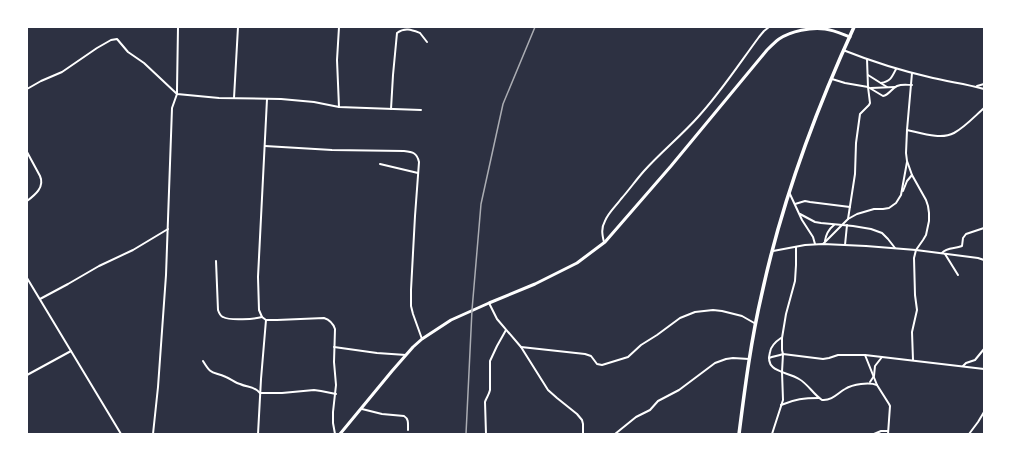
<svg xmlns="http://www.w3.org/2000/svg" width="1011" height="461" font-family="'Public Sans',sans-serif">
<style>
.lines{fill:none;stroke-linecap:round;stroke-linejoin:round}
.minor{stroke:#fff;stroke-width:2}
.secondary{stroke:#fff;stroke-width:3}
.trunk{stroke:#fff;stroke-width:3.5}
.rail{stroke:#abadb3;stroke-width:1.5}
</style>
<rect width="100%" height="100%" fill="#2d3142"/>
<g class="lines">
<g class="minor">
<path d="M339,27L337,60L339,107"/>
<path d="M843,50C873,62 902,71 933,78C950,82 967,84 984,89"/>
<path d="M912,73L907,130L906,153L907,161L912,175L926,200L928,206L929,213V221L926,235L923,240L916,250L914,258L915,295L917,310L912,332L913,360"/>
<path d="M868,75L887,87"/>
<path d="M832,79L845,83L868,87L883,96C889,95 891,89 897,86C902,84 907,85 912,85"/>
<path d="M881,83C891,81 892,77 896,69"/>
<path d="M977,86L984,84"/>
<path d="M871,88L895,87"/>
<path d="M27,89L41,81L62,72L97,48L111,40L117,39L128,52L144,63L177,94L219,98L281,99L314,102L339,107L421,110"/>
<path d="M234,98L238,27"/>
<path d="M267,99L258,277L259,310L262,317L266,320H277L324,318C330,320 333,323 335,329L334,362L336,385L333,412V423L335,434"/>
<path d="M391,109L393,75L397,33C405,27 412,30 420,33L427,42"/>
<path d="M907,130C921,133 941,140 954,133C965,127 975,116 984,108"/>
<path d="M265,146L332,150L404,151C413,152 417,153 419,162L415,216L411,290V306L413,314L422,339"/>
<path d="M27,152L40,176C45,187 35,195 27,201"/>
<path d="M380,164L418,173"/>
<path d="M903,191L907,181L912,175"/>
<path d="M789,192L802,220L813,237L815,244"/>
<path d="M795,204L805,201L810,202L850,207"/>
<path d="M800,214L815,222L821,223L853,226L871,229L882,233L888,239L895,248"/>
<path d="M848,219L857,214L874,209H883L889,208L896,203L901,195L907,162"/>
<path d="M825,241C826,234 829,229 834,225"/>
<path d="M604,242C602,234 601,228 605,221C608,213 616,206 621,199C629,190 636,180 644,171C661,152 681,136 698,117C721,92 739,64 759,37L764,31L769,27"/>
<path d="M823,244L848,219L855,174L856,143L860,114L869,105L870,103L868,87L867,59"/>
<path d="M845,245L847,225"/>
<path d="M773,251L805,245L823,244L866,246L916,250L978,258L984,260"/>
<path d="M942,253C947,247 955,249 962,246L963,238L966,234L984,228"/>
<path d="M945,254L958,275"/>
<path d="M216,261L218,310C219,313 220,316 223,317C230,321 255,319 262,317"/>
<path d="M27,278L121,434"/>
<path d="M40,299L68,284L99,266L133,250L168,229"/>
<path d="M489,303L497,319L521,347L548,390L557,398L577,414L582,420L583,424V434"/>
<path d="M781,338C775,342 771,346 770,352C764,373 787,371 799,379C808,384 813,394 822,400C832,401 838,393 845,389C853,384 869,382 877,385"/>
<path d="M334,347L377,353L406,355"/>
<path d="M521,347L585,354L591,356L597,364L602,365L628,357L641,345L657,335L680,318L695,312L713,310L722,311L742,316L756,324"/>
<path d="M865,355L877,385L889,404L890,406L888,434"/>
<path d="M769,358C773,356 778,356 783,354L823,359L829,358L838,355H865L984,369"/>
<path d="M203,361C212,376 212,371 226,377C231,379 235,383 240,384C248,388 253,385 260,393H282L314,390L321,391L336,394"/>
<path d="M963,366L966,363L975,360L984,349"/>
<path d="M27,375L71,351"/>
<path d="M870,382L874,376L875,366L882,357"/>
<path d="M781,405C795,399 804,398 819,398"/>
<path d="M362,409L382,414L404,416C409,419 408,424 408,430"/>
<path d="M153,434L158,387L166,275L172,108L177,94V89L178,27"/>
<path d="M258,434L261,379L266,320"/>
<path d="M486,434L485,402C486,398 489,395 490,390V361L497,346L506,330"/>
<path d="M615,434L636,417L650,410L658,401L679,390L715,363L726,359L733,358L749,359"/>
<path d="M772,434L783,400L782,372L783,354L782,350V338L786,314L795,281L796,265V247"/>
<path d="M874,434L881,431H888"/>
<path d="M969,434L978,422L984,412"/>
</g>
<path class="secondary" d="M340,434L392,371L413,347L422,339L451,320L489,303L535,284L577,263L605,242L671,166L767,50C771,46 775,42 779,39C791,31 811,27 825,29C834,30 842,34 850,37"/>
<path class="trunk" d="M739,434C745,387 751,340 762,293C782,201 815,112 854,27"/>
<path class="rail" d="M466,434L472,310L481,204L503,104L535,27"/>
</g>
<rect width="1011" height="461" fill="none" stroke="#ffffff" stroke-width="56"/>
</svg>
